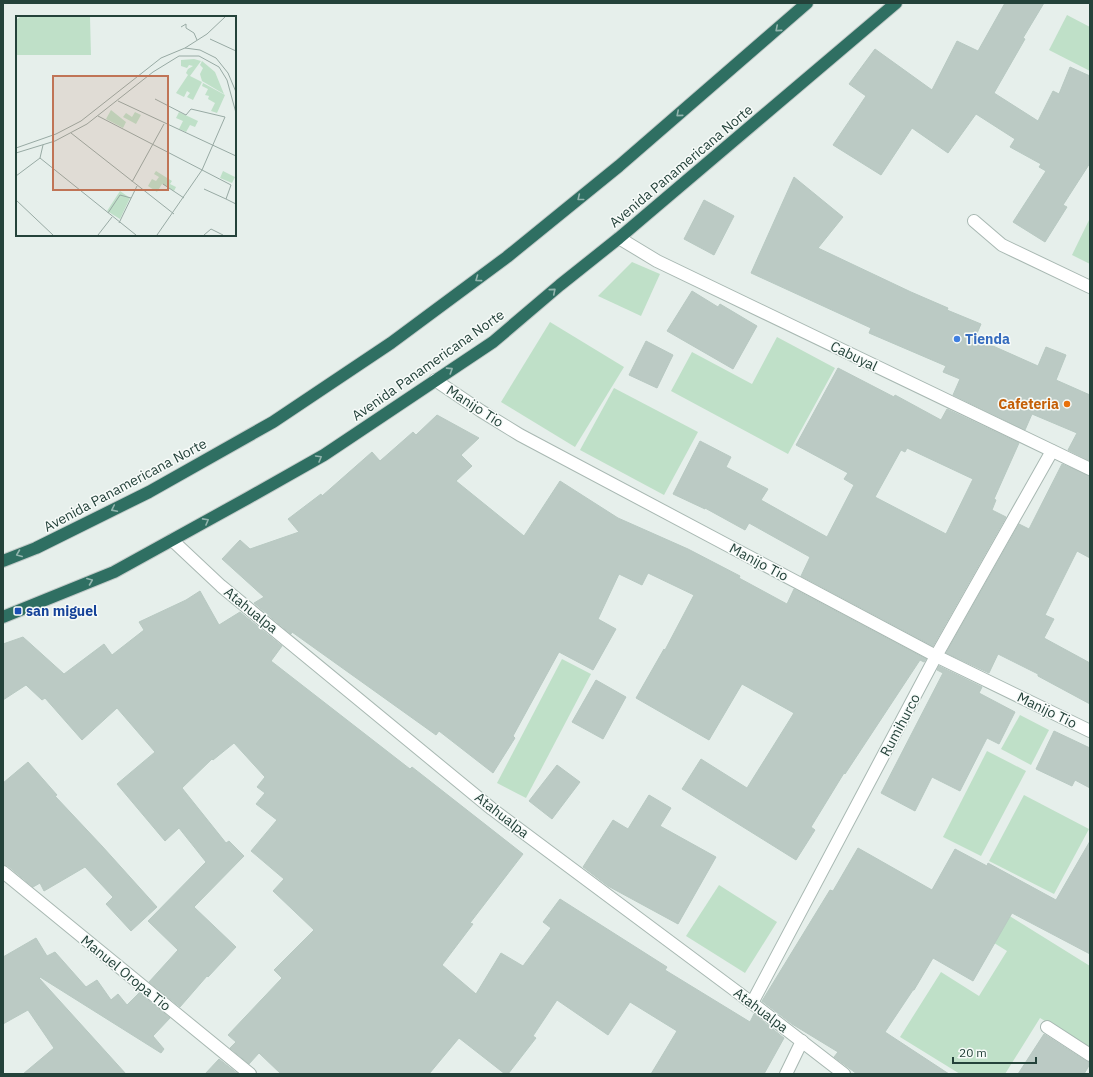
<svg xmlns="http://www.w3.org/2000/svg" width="1093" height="1077" font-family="'IBM Plex Sans',sans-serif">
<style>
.green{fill:#bfe0c8}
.building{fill:#bbcac4;stroke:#b8c9c2;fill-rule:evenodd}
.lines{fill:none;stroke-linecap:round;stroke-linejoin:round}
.lane-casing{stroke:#a8b8b2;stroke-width:14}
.street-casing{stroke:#a8b8b2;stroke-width:14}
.highway-casing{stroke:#c2cac8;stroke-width:14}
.lane{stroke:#fff;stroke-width:12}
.street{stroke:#fff;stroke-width:12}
.highway{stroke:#2f6f62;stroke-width:12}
.oneway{stroke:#93b5ae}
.shop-dot{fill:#3f7fe0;stroke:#f7fbf9;stroke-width:1.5}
.food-dot{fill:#e8710a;stroke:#f7fbf9;stroke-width:1.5}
.transit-dot{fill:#1a4fb4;stroke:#f7fbf9;stroke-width:1.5}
.labels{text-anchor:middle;stroke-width:3;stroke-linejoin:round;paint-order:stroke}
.street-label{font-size:14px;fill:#24423a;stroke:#f7fbf9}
.shop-label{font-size:14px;font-weight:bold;fill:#366cbe;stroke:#f7fbf9;text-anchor:start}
.food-label{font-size:14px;font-weight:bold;fill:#c56008;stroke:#f7fbf9;text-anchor:end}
.transit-label{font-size:14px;font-weight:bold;fill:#164399;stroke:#f7fbf9;text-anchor:start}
.inset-road{fill:none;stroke:#98aaa4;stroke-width:1}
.view{fill:#c07456;fill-opacity:0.15;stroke:#c07456;stroke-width:2}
.inset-edge{fill:none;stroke:#24423a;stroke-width:2}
</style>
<rect width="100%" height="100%" fill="#e6efeb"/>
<g class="green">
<path d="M1067,15L1090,27V71L1049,50Z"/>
<path d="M1090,218V264L1072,255Z"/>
<path d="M632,262L660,274L641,316L598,296Z"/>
<path d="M550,322L624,367L575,447L501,402Z"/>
<path d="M777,337L835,368L788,454L671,391L692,352L752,384Z"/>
<path d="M614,388L698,432L664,495L580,450Z"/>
<path d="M562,659L591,674L526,798L497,783Z"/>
<path d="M1020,715L1049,730L1031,765L1001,749Z"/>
<path d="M987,751L1026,771L981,856L943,837Z"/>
<path d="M1024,795L1089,829L1054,894L989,861Z"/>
<path d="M719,885L777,922L745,973L686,936Z"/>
<path d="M979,897L1090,966V1048L1040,1018L1005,1074H960L900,1037L941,972L979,996L1007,951L962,923Z"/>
</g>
<g class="building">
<path d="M1005,3H1044L1023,38L1025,39L994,93L1038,121L1053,91L1059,94L1070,67L1090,76V163L1063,205L1067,207L1045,242L1013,222L1046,171L1039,167L1041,164L1010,147L1015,139L976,114L948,153L912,128L881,175L833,145L866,96L849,84L875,49L932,90L957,41L978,51Z"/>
<path d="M794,177L843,217L818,248L911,292L948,308L947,310L981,324L975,338L1038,366L1046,347L1066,355L1056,380L1090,395V461L1068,450L1077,433L1032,414L1025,430L953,395L960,379L943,372L946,366L869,333L871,328L751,273Z"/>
<path d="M704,200L734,216L714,255L684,239Z"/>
<path d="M692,291L718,307L720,304L757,326L733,369L667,331Z"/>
<path d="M646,341L673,355L657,388L629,375Z"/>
<path d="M838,368L894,397L895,395L941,420L947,409L1019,443L994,499L996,500L992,510L1006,517L933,646L801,576L810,557L749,523L745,530L705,508V509L673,494L700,441L731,457L726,467L768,489L761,500L827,537L854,485L844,479L848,473L796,445ZM907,448L973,479L946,534L875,497L901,450L905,452Z"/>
<path d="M437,415L479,438L461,455L472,466L456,481L524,536L560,481L618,518L688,549L740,576L739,578L787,604L794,589L926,659L924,662L920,660L845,774L844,773L811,827L815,830L796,860L682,789L701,759L747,788L794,713L742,684L709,740L636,698L664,649L665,650L694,595L648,573L642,585L619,574L598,619L616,629L593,670L559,652L513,736L515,738L493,773L439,731L436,735L292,632L291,634L254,603L264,597L222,559L240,540L250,549L299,532L288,519L321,494L322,496L372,452L380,461L413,432L416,435Z"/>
<path d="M1062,464L1090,476V558L1077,551L1045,615L1054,619L1044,638L1090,663V704L1038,676V674L998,654L989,673L946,653L1019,524L1029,529Z"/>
<path d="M200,591L219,625L240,612L282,646L271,661L410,769L412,767L523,854L470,923L473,924L442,965L476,994L501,953L523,966L551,928L543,922L560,899L667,967L665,970L750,1022L754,1014L784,1038L764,1074H651L677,1031L630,1002L608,1035L557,1000L533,1036L536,1038L508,1074H505L459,1038L429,1074H281L259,1053L249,1064L230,1048L236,1042L228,1035L282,978L274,970L314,930L273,891L284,879L251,851L277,820L256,804L265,793L257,787L265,777L234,743L213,760L212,759L182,788L226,843L229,841L244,856L194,907L236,947L208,977L207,976L180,1007L149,982L178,950L148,921L206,862L179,828L165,841L117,784L155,752L117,708L82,740L45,698L42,700L26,685L3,700V644L23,637L64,674L104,644L112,655L144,630L139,622L186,600Z"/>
<path d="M939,666L982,687L979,693L1015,712L999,744L987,738L960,791L932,777L915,811L881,793L943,673L937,670Z"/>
<path d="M596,680L626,697L603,739L572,722Z"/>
<path d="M1054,731L1090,748V788L1075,780L1072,786L1036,769Z"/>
<path d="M28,762L57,795L55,796L102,846L157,907L131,931L106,904L113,897L85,867L44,891L40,883L33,887L8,866L3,865V783Z"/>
<path d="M557,765L580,782L552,819L529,801Z"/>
<path d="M649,795L671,808L660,826L716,857L678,924L608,886L583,867L613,820L628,829Z"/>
<path d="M1090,841V954L1012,913L973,981L933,958L914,990H913L885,1032L949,1074H857L834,1057L838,1052L792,1024L762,1001L830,890L833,891L858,848L932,890L955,849L987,866L988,863L1056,900Z"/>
<path d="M36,938L47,956L55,952L86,987L97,980L111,1000L118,994L127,1005L139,993L170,1018L153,1036L164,1049L161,1053L40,977L39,978L126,1074H23L54,1048L28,1010L3,1024V957Z"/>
<path d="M1044,1034L1086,1061L1090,1062V1064L1084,1074H1018Z"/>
<path d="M219,1059L238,1074H205Z"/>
</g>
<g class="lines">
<defs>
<path id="lane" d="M1047,1027L1090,1055"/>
<g id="street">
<path d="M974,221L1002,245L1090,287"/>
<path d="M619,238L657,261L1090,469"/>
<path d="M435,380L481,411L520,435L936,656L1090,731"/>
<path d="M172,540L221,586L492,809L752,1003L844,1074"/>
<path d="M3,872L250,1074"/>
<path d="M752,1003L936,656L1052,451"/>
<path d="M786,1074L802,1041"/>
</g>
<g id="highway">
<path d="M3,561L36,548L149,492L273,422L391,343L507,257L619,166L807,3"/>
<path d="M3,617L114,572L248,498L324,455L493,342L560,285L619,238L896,3"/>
</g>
</defs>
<use href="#lane" class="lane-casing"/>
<use href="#street" class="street-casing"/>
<use href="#highway" class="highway-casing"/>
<use href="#lane" class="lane"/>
<use href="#street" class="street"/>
<use href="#highway" class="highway"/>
</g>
<defs><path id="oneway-chevron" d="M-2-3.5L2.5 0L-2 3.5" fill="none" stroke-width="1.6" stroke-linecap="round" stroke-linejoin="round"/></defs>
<g class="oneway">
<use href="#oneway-chevron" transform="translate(778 29) rotate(139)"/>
<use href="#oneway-chevron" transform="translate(679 114) rotate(139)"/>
<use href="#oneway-chevron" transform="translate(580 198) rotate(141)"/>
<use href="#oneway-chevron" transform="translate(478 279) rotate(144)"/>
<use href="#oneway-chevron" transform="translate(553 291) rotate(-40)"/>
<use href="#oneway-chevron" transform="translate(450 370) rotate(-33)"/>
<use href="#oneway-chevron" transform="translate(319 458) rotate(-30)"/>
<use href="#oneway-chevron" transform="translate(114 509) rotate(154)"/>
<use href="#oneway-chevron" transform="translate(206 521) rotate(-29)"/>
<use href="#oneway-chevron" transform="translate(19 554) rotate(158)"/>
<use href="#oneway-chevron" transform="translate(90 581) rotate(-22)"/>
</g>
<circle class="shop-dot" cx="957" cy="339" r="4"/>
<circle class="food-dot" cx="1067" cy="404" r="4"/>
<rect class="transit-dot" x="14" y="607" width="8" height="8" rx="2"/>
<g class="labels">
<g class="street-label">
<text transform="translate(681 166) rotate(-40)" y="5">Avenida Panamericana Norte</text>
<text transform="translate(854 356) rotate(26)" y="5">Cabuyal</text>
<text transform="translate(428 365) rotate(-35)" y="5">Avenida Panamericana Norte</text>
<text transform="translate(475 406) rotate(33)" y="5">Manijo Tio</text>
<text transform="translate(125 485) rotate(-28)" y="5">Avenida Panamericana Norte</text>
<text transform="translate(759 562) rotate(28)" y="5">Manijo Tio</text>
<text transform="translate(251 610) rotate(39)" y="5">Atahualpa</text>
<text transform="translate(1047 710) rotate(26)" y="5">Manijo Tio</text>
<text transform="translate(900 725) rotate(-62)" y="5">Rumihurco</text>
<text transform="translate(502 815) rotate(38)" y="5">Atahualpa</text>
<text transform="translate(126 973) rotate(39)" y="5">Manuel Oropa Tio</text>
<text transform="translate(761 1010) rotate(37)" y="5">Atahualpa</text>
</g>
<g class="shop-label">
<text x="965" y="344">Tienda</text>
</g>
<g class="food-label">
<text x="1059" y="409">Cafeteria</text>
</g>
<g class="transit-label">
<text x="26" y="616">san miguel</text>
</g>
</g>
<g transform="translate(16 16)">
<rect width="220" height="220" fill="#e6efeb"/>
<path d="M4,1H74L75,39H0V4ZM178,43L185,45L174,60L186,66L177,84L171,81L174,77L171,75L168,81L160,77L172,59L170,57L172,53L177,50L173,49L171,52L165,50V44ZM186,45L199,56L208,78L186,65L184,58L187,52L184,49ZM187,67L209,79L201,97L195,95L199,87L192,83L193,80L189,79L192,73L186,70ZM95,94L110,106L107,112L90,103ZM119,96L125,99L120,108L107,101L110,97L116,101ZM163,96L182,105L179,111L174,109L170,116L163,113L167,105L160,102ZM140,155L156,165L154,168L160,171L158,175L146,168L141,176L132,170L136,163L140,165L143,161L138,158ZM207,155L219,161L216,167L204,162ZM104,175L114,182L104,203L91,195Z" fill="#bfe0c8"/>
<path class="inset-road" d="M165,11L170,8V12L178,17L181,24M194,23L220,35M169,32L191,18L209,1M139,83L170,99L175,93L209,101L186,154L141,219M102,85L220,140M82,100L215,169L210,183L220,188M55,117L158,198M0,132L40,118L65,105L145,42L169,32L184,34L200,42L212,57L220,76M0,137L39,125L71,108L137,56L163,40H183L203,51L211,64L220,97M24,142L120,219M24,142L27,129M0,160L24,142M116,166L148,108M147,168L168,182M188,173L210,183M0,184L37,219M92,197L104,179L115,182M103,207L121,170M82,219L96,201M188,219L195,213L207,219"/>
<path class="view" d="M37,60H152V174H37Z"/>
<rect width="220" height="220" class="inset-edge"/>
</g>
<rect width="1093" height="1077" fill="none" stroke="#24423a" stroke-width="8"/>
<path d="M953 1057v6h83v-6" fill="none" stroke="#24423a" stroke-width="2"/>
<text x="959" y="1057" font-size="12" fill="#24423a" stroke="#f7fbf9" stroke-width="3" paint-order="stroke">20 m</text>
</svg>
